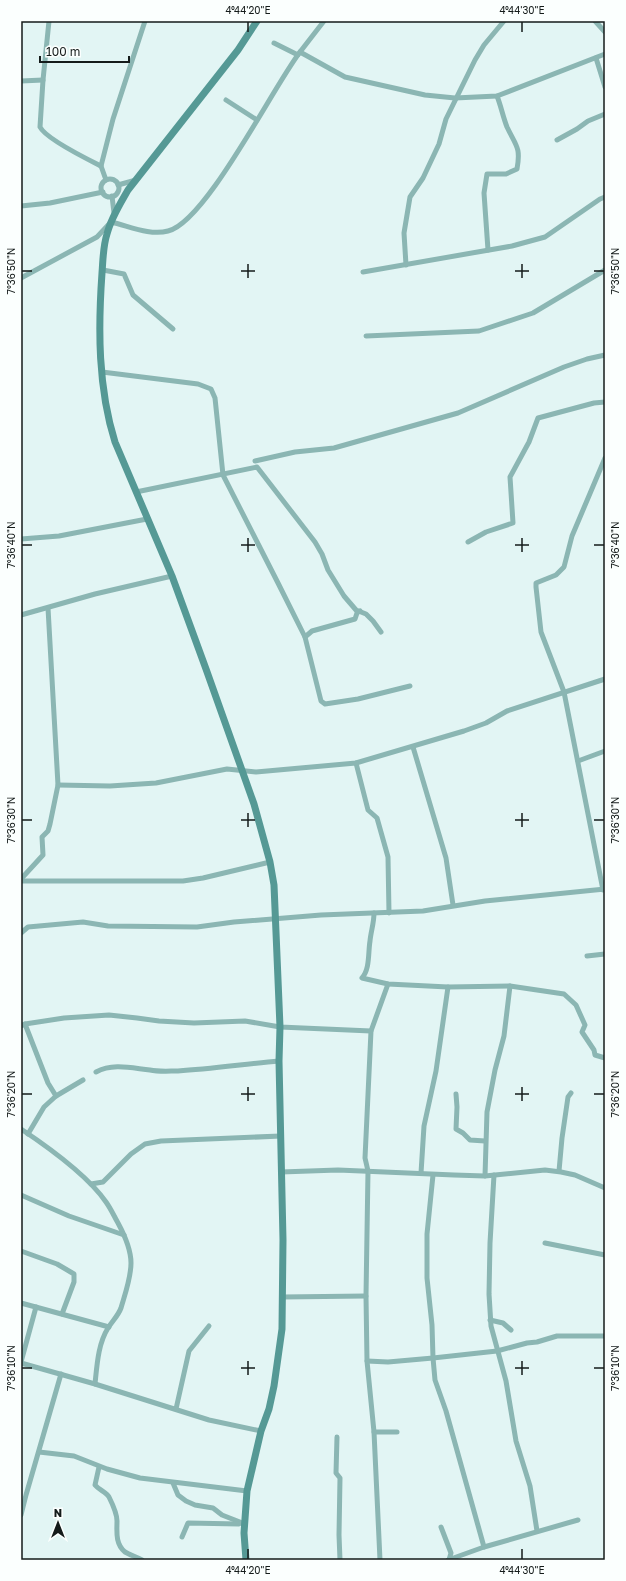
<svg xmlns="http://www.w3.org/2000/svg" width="626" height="1581" font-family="'Golos Text',sans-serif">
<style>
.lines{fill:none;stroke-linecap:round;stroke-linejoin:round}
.street{stroke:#8bb6b3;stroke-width:5}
.secondary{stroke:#559995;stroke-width:7}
.ticks{fill:none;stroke:#141b1a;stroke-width:1.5}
.neatline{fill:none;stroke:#141b1a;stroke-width:1.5}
.ticks-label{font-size:10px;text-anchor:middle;fill:#141b1a}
</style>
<rect width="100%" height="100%" fill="#e2f5f4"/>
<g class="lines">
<g class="street">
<path d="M49,21L43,80L40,127C46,139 87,159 101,166"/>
<path d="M324,21L300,52L345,77L425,95L455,98L497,96L605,54"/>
<path d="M595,21L605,32"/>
<path d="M274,43L298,55"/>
<path d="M596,58L605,87"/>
<path d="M21,81L43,80"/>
<path d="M226,100L257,120"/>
<path d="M557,140L577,129L588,121L605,114"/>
<circle cx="110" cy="188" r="9"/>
<path d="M106,180L101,166L113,119L145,21"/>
<path d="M118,185L136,180"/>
<path d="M112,196L114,213"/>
<path d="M21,206L50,203L103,192"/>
<path d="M488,250L484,193L487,174H506L517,169C521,147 516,146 507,127C503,117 501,106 497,96"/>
<path d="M406,265L404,233L410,197L423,178L439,144L446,119L475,60L484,45L504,21"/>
<path d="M103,270L124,274L133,295L173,329"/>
<path d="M363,272L512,246L545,237L600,199L605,197"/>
<path d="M21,278L97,237L111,222C129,226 150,236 168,231C206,222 273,87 300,52"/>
<path d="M366,336L479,331L533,313L605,270"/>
<path d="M102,372L198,384L211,389L215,398L223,475L278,583L305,637L321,701L325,704L358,699L410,686"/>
<path d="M255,461L295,452L334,448L458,413L564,367L587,359L605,355"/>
<path d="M136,492L257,467L315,542L322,554L328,570L344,596L356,610L366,614L373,621L381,632"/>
<path d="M21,539L59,536L147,519"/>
<path d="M468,542L486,532L513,523L510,477L529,442L538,418L594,403L605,402"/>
<path d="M21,615L95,594L172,576"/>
<path d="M305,637L312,631L355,619L357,613L360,611"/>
<path d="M413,747L446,858L453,905"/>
<path d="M578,761L605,751"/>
<path d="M356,763L368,810L377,818L388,857L389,913"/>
<path d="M58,785L110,786L156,783L227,769L256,772L356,763L464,731L486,723L507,711L605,679"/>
<path d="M21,879L43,855L42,837L48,831L50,824L58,785L48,608"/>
<path d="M21,881H183L203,878L270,862"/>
<path d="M603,890L564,692L541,632L536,587V583L556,575L564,567L572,536L605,458"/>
<path d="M374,913C374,923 371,931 370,941C368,953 370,969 362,978L388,984L448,987L510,986L564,994L576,1005L585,1025L582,1032L594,1050L595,1055L605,1058"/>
<path d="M21,933L28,927L83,922L108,926L197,927L234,922L321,915L423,911L485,901L605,889"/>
<path d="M587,956L605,954"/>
<path d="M25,1024L48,1083L56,1096"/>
<path d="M21,1026L25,1024L64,1018L109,1015L137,1018L159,1021L194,1023L245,1021L280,1027L371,1031"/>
<path d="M96,1072C113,1063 131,1068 150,1070C159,1072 169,1071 178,1071C211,1069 245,1064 279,1061"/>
<path d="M456,1094L457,1107L456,1129L463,1133L470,1140L485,1141"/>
<path d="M21,1129C48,1147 88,1176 106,1202C111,1209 114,1216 118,1223C125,1236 131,1249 131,1263C131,1278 125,1294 121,1308C118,1316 113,1320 108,1328C98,1344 97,1365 95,1384"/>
<path d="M28,1134L44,1107L56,1096L83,1080"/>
<path d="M559,1171L562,1138L568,1097L571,1093"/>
<path d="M281,1172L338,1170L454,1175L485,1176L545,1170L561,1172L575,1175L605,1188"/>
<path d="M421,1173L424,1126L436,1071L448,987"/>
<path d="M433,1175L427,1234V1278L432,1325L433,1358L435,1380L446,1411L484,1547"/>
<path d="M494,1175L490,1243L489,1294L491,1326L506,1381L516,1441L530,1486L537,1531"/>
<path d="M485,1176L487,1112L495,1070L504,1036L510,986"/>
<path d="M91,1184L103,1182L131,1154L145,1144L161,1141L281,1136"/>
<path d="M21,1195L69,1216L124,1235"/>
<path d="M545,1243L605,1255"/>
<path d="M21,1251L57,1264L74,1274V1282L62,1314"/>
<path d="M282,1297L366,1296"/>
<path d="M21,1303L109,1327"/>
<path d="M490,1320L503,1323L511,1330"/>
<path d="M367,1361L388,1362L433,1358L497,1351L527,1343L537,1342L557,1336H605"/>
<path d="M21,1362L36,1307"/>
<path d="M21,1363L95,1384L209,1420L261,1431"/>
<path d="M176,1409L189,1351L209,1326"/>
<path d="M374,1432H397"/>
<path d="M337,1437L336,1473L340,1478L339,1535L340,1560"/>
<path d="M39,1452L74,1456L107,1469L140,1478L247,1491"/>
<path d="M99,1467L95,1485C99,1490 106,1492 109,1497C112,1503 117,1513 117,1521C117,1531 115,1544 125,1552C130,1555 137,1557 142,1560"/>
<path d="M173,1483L178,1495L186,1501L195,1505L213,1508L222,1515L245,1524"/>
<path d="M21,1515L26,1495L61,1374"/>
<path d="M441,1527L451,1553L449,1560"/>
<path d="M182,1537L188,1523L239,1524"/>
<path d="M380,1560L374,1432L367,1361L366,1296L368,1171L365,1158L371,1031L388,984"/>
<path d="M448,1560L484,1547L578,1520"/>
</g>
<path class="secondary" d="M246,1560L244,1533L247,1491L261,1431L269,1409L274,1386L282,1329L283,1240L279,1061L280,1027L274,885L270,862L254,804L206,669L172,576L115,442C98,388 98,329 102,273C103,260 103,246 107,234C111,218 120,204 128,190L238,50L257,21"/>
</g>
<path class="ticks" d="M248,22V32M522,22V32M248,264V278M522,264V278M22,271H32M241,271H255M515,271H529M594,271H604M248,538V552M522,538V552M22,545H32M241,545H255M515,545H529M594,545H604M248,813V827M522,813V827M22,820H32M241,820H255M515,820H529M594,820H604M248,1087V1101M522,1087V1101M22,1094H32M241,1094H255M515,1094H529M594,1094H604M248,1361V1375M522,1361V1375M22,1368H32M241,1368H255M515,1368H529M594,1368H604M248,1549V1559M522,1549V1559"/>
<rect width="626" height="1581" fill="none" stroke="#fbfffe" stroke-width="44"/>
<g transform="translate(58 1523)" stroke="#fbfffe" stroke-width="3" paint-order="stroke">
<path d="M0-3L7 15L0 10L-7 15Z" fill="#141b1a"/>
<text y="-6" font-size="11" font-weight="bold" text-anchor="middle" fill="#141b1a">N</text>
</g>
<path d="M40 56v6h89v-6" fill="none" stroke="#141b1a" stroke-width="2"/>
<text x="46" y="56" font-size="12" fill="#141b1a" stroke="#fbfffe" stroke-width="3" paint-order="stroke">100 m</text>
<rect x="22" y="22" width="582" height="1537" class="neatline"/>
<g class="ticks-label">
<text x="248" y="14">4°44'20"E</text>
<text x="522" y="14">4°44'30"E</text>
<text transform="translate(11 271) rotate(-90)" y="4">7°36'50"N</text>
<text transform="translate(615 271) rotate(-90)" y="4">7°36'50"N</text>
<text transform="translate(11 545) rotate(-90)" y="4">7°36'40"N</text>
<text transform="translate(615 545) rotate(-90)" y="4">7°36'40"N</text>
<text transform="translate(11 820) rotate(-90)" y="4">7°36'30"N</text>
<text transform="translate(615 820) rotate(-90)" y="4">7°36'30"N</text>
<text transform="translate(11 1094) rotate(-90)" y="4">7°36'20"N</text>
<text transform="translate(615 1094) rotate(-90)" y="4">7°36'20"N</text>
<text transform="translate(11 1368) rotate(-90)" y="4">7°36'10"N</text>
<text transform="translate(615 1368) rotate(-90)" y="4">7°36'10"N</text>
<text x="248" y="1574">4°44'20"E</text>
<text x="522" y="1574">4°44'30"E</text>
</g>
</svg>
